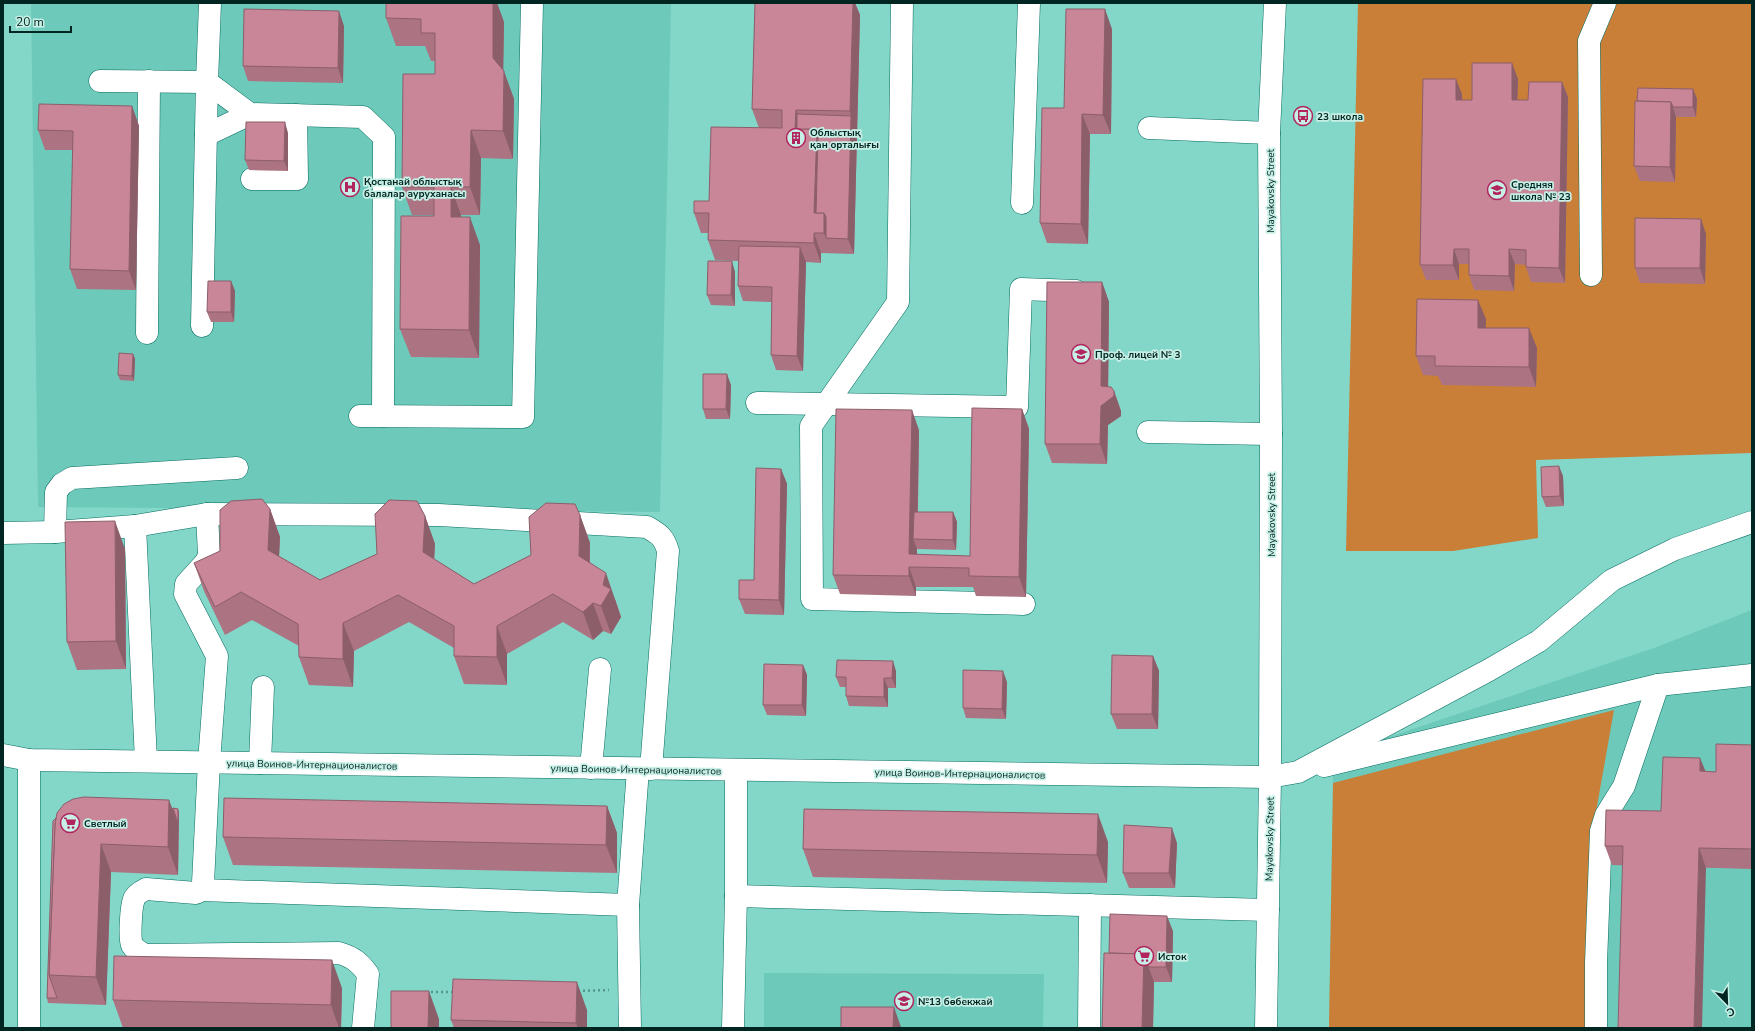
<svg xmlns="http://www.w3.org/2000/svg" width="1755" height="1031" font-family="'Nunito Sans',sans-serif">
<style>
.built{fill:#6dcabb}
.green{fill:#c97f38}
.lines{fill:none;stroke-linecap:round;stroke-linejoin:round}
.minor-casing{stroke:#046c60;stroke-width:23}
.major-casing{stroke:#046c60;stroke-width:23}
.path{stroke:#54978c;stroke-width:2.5;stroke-dasharray:2 3;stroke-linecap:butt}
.minor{stroke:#fff;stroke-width:22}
.major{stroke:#fff;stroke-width:22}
.wall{fill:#ac7383}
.shaded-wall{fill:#8c5e6a}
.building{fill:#c88698;stroke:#8c5e6a}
.labels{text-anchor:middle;stroke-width:3.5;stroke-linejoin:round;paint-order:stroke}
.poi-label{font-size:10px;font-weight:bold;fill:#012621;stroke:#c7efe6;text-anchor:start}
.street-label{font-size:10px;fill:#012621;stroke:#c7efe6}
</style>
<rect width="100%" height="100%" fill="#83d7c8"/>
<g class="built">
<path d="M31,3H671L660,512L38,507Z"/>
<path d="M1752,610V1028H1329L1333,783L1332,756L1654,648Z"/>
<path d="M764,973L1044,974L1043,1028H764Z"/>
</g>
<g class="green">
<path d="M1358,3L1752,4V453L1536,460L1538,538L1453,551H1346Z"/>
<path d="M1614,710L1593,829L1589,1028H1329L1333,783Z"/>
</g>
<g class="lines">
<defs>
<g id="minor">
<path d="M902,3L898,302L811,426L812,599L1024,604"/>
<path d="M100,81L207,82L250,114L363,117L384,137L383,416"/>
<path d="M1149,128L1269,133"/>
<path d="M206,135L250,114"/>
<path d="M252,179H297L296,115"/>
<path d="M1022,203L1029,3"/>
<path d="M1591,275L1589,41L1605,3"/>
<path d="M202,326L207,82L210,3"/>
<path d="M147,333L149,81"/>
<path d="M757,403L1017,407L1021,289L1076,291"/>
<path d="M360,416L523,417L532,3"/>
<path d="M1148,432L1271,434"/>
<path d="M207,514L209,555L206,562L186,584L185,594L217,656L209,762L203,883L202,890L196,893L146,889C142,891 136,894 134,899C131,906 129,940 132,945C135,950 140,952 145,955L339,953C353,957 360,963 368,974L363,1028"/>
<path d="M135,526L146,761"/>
<path d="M55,532L56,492L62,484L72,478L237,468"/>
<path d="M3,533L55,532L135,526L207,514L439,515L647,527C659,534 664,537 668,551L651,769"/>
<path d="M29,760V1028"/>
<path d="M260,763L263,687"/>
<path d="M1324,766L1658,685L1752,675"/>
<path d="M591,768L600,669"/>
<path d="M1270,777L1298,772L1489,670L1539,641L1612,580L1675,549L1752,522"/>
<path d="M202,890L628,905"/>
<path d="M736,896L1268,910"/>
<path d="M630,1028L628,905L638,769"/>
<path d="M733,1028L736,896V770"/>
<path d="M1089,1028L1090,905"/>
<path d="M1596,1028V963L1601,831L1606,815L1624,786L1658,685"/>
</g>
<g id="major">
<path d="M3,755L29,760L1270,777"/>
<path d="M1266,1028L1270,777L1271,434L1269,133L1275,3"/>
</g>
</defs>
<use href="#minor" class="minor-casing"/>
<use href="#major" class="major-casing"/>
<g class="path">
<path d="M578,991L609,990"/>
<path d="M426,992H455"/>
</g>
<use href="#minor" class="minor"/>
<use href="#major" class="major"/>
</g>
<g class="wall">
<path d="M386,3H497L504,22L503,70L514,99L513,159L481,158L480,215H461V217L480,245L479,358L411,357L400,329L434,216V215H412L402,187L435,74V61H431L425,46H396L386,18Z"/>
<path d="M755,3H855L860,15L854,254L821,253V263L806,262L803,371L776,370L771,355L772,302L743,301L738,286V261L715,260L708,240V233H701L694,213L709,201L759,128L752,109Z"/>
<path d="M344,26L343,83L248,81L243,66Z"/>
<path d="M1112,29L1111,134H1090L1088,244L1047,243L1040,223L1064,108Z"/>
<path d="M1518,79L1517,100H1528L1562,82L1568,97L1565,283L1531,282L1526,267V265L1515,264L1514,291L1474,290L1469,275V264H1459V280H1426L1420,265L1462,94V100H1472Z"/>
<path d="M1693,89L1697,99L1696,117H1676L1675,182L1640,181L1634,166L1637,101Z"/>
<path d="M132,106L139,126L136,290L77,289L70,269L73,150H45L38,130Z"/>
<path d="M288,133V171L249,170L245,160Z"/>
<path d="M1706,234L1705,284L1640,283L1635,268Z"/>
<path d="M735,272V306L711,305L707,295Z"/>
<path d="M231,281L235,291L234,322H211L207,312Z"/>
<path d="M1102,282L1109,302L1108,387L1114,391L1121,411V416L1108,425L1107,464L1052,463L1045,444Z"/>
<path d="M1486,319L1485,328L1537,348L1536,387L1442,385L1438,376L1423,375L1416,356Z"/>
<path d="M133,354L135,359L134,381L120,380L118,375Z"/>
<path d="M731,385L730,419H706L703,409Z"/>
<path d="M1022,409L1029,429L1026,597L976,596L973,587H916V596L840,594L833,575L919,430L918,512H953L957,522L956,550L917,549V555L970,556Z"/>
<path d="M781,469L787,484L784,615L745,614L739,599L754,580Z"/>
<path d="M1563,476L1564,506L1546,507L1542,497Z"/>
<path d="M270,509L280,537L279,556L320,580L377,554L425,516L435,544L434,559L474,584L531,555L580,515L590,543V562L616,601V602L621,617L611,634L603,631L593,640L563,622L507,654V685L464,684L454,656V648L409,622L354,651L353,687L309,685L299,657V646L252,620L225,635L204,591L194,563L220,551Z"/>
<path d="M125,549L126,669L77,670L67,642Z"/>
<path d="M1153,656L1159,671L1158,729H1117L1111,714Z"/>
<path d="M803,665L807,675L806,716L767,715L763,705Z"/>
<path d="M896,671V688H888V707L849,706L846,696V687H840L836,677Z"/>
<path d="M1007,682L1006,719L966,718L963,708Z"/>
<path d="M1752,745V869L1612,865L1605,846L1661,811L1705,771L1716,772Z"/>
<path d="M607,806L617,833V873L233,865L223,837Z"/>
<path d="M173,808L178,809L179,814L178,875L111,872L106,1005L48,1003L47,998L53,821Z"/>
<path d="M1108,842L1107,883L813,877L803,849Z"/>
<path d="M1177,843L1175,888H1129L1123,873Z"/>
<path d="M1173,931L1172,982H1154L1153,1028H1102L1109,953Z"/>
<path d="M342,988L341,1028H123L113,1000Z"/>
<path d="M587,1010V1028H454L451,1020Z"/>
</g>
<g class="shaded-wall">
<path d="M493,3H497L504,22L503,86L493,58Z"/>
<path d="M853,3H855L860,15L854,254L848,239L851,116L850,111Z"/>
<path d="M1105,9L1112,29L1111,134L1103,115Z"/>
<path d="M339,11L344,26L343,83L338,68Z"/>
<path d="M1512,63L1518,79L1517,115L1512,100Z"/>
<path d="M504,71L514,99L513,159L503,131Z"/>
<path d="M1456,79L1462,94V115L1456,100Z"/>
<path d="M1562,82L1568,97L1565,283L1559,268Z"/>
<path d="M1693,89L1697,99L1696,117L1693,107Z"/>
<path d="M1671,102L1676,117L1675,182L1670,167Z"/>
<path d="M132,106L139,126L136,290L129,271Z"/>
<path d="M796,110L803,130L795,129Z"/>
<path d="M1082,114L1090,134L1088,244L1081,224Z"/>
<path d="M285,122L288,133V171L284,161Z"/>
<path d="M817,129L824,149L822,217L814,213Z"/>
<path d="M471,130L481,158L480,215L470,187Z"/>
<path d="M451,187L461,215V245L451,217Z"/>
<path d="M824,213L832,233L826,238L824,233Z"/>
<path d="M470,217L480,245L479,358L469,330Z"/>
<path d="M1701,219L1706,234L1705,284L1700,268Z"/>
<path d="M814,233L821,253V263L814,243Z"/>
<path d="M800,247L806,262L803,371L797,356Z"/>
<path d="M1454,249L1459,264V280L1453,265Z"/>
<path d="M1509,249L1515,264L1514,291L1509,276Z"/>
<path d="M732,261L735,272V306L731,295Z"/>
<path d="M231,281L235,291L234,322L231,312Z"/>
<path d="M1102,282L1109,302L1108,400L1114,391L1121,411V416L1108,425L1107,464L1100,444Z"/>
<path d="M1478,300L1486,319L1485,347L1478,328Z"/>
<path d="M1529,328L1537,348L1536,387L1529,367Z"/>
<path d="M133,354L135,359L134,381L132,376Z"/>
<path d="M727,374L731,385L730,419L726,409Z"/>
<path d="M1022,409L1029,429L1026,597L1019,577Z"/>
<path d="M912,410L919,430L917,539H913L917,549V567L909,554Z"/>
<path d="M1559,466L1563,476L1564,506L1560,496Z"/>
<path d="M781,469L787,484L784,615L779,600Z"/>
<path d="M270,509L280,537L278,578L268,550Z"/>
<path d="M953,512L957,522L956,550L953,540Z"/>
<path d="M580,515L590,543L589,584L579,556Z"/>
<path d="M425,516L435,544L433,580L423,552Z"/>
<path d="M115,521L125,549L126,669L116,641Z"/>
<path d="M909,567L916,587V596L909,576Z"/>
<path d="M606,573L621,617L611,634L601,606L603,585Z"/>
<path d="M593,603L603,631L593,640L583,612Z"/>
<path d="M343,623L354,651L353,687L343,659Z"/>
<path d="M497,626L507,654V685L497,657Z"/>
<path d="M1153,656L1159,671L1158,729L1152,714Z"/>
<path d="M893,661L896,671V688L892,678Z"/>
<path d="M803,665L807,675L806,716L802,705Z"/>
<path d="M1003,671L1007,682L1006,719L1002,709Z"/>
<path d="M884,678L888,688V707L884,697Z"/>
<path d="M1700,758L1708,777L1700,771Z"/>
<path d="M169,800L178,823V809L179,814L178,875L168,847Z"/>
<path d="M607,806L617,833V873L606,845Z"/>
<path d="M1098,814L1108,842L1107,883L1097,855Z"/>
<path d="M1172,828L1177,843L1175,888L1169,873Z"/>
<path d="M101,844L111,872L106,1005L96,977Z"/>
<path d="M1699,848L1706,868L1702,1028H1694Z"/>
<path d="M1167,916L1173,931L1172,982L1166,967Z"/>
<path d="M1144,954L1154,982L1153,1028H1142Z"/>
<path d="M332,960L342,988L341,1028H339L331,1005Z"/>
<path d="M577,982L587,1010V1028H578L576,1023Z"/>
<path d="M429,991L439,1019V1028H428Z"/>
<path d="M894,1007L901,1027V1028H893Z"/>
</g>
<g class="building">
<path d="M386,3H493V58L504,71L503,131L471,130L470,187H451V217H470L469,330L400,329L401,216H434V187H402L403,74H435V33H421V19L386,18Z"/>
<path d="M755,3H853L850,111L796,110L795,129H817L814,213H824V233H814V243L708,240L709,213H694V201H709L711,127L782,128V110L752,109Z"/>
<path d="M244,9L339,11L338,68L243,66Z"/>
<path d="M1066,9H1105L1103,115L1082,114L1081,224L1040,223L1042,108H1064Z"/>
<path d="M1472,63H1512V100H1528L1529,82H1562L1559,268L1526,267V250L1509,249V276L1469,275V249H1454L1453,265H1420L1423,79H1456V100H1472Z"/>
<path d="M1638,88L1693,89V107H1673L1671,102L1637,101Z"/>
<path d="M1635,101L1671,102L1670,167L1634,166Z"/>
<path d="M39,104L132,106L129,271L70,269L73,131L38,130Z"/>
<path d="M797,114L851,116L848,239L826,238V217L824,213H816L818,134L817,129H797Z"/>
<path d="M246,122H285L284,161L245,160Z"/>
<path d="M1635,218L1701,219L1700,268H1635Z"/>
<path d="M739,246L800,247L797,356L771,355L772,287L738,286Z"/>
<path d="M708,261H732L731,295H707Z"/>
<path d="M208,281H231V312H207Z"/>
<path d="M1047,282H1102L1101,386L1111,387L1114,391V396L1101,406L1100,444H1045Z"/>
<path d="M1417,299L1478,300V328H1529V367L1435,366V356H1416Z"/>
<path d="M119,353L133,354L132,376L118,375Z"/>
<path d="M703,374H727L726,409H703Z"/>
<path d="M972,408L1022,409L1019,577L969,576V568L909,567V576L833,575L836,409L912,410L909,554L970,556Z"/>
<path d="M1559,466L1560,496L1542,497L1541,467Z"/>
<path d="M756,468L781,469L779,600L739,599V580H754Z"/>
<path d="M262,499L270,509L268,550L320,580L377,554L375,514L389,500L417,501L425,516L423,552L474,584L531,555L529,517L546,503L575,504L580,515L579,556L606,573L603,585L611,589L601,606L593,603L583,612L553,594L497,626V657L454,656V626L398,595L343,623V659L299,657L298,624L241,592L215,607L194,563L220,551V510L231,501Z"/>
<path d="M914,512H953V540L913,539Z"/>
<path d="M115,521L116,641L67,642L65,522Z"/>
<path d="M1112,655L1153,656L1152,714H1111Z"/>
<path d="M837,660L893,661L892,678H884V697L846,696V677H836Z"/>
<path d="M764,664L803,665L802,705H763Z"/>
<path d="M963,670L1003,671L1002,709L963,708Z"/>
<path d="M1716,744L1752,745V849L1699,848L1694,1028H1618L1623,846H1605L1606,810L1661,811L1663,757L1700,758V771L1716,772Z"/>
<path d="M84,797L169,800L168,847L101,844L96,977L49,975L55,824L57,813L64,804L73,799Z"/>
<path d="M224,798L607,806L606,845L223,837Z"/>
<path d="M173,808L178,809V823Z"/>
<path d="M804,809L1098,814L1097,855L803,849Z"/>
<path d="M56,818L55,824L49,975L57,998H47L53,821Z"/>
<path d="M1124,825L1172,828L1169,873H1123Z"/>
<path d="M1110,914L1167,916L1166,967H1149L1144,954L1109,953Z"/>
<path d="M1104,953L1144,954L1142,1028H1102Z"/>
<path d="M114,956L332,960L331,1005L113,1000Z"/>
<path d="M453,979L577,982L576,1023L451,1020Z"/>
<path d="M391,991H429L428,1028H391Z"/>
<path d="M841,1007H894L893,1028H841Z"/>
</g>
<defs>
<symbol id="bus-ring" viewBox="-11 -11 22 22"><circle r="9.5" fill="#c7efe6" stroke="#b1245e" stroke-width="1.5"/><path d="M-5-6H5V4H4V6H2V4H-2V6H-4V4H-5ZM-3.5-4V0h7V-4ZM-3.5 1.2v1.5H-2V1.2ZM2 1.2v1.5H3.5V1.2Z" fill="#b1245e"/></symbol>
<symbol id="building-ring" viewBox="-11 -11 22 22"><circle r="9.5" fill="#c7efe6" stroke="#b1245e" stroke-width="1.5"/><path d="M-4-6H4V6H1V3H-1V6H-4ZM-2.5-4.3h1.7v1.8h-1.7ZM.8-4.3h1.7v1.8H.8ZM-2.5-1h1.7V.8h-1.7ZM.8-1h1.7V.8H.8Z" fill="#b1245e"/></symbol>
<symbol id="hospital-ring" viewBox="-11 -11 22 22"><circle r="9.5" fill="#c7efe6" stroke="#b1245e" stroke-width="1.5"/><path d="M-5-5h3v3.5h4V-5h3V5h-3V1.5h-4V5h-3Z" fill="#b1245e"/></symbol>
<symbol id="school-ring" viewBox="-11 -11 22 22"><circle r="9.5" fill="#c7efe6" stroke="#b1245e" stroke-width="1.5"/><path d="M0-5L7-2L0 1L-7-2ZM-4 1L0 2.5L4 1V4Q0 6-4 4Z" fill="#b1245e"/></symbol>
<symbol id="university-ring" viewBox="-11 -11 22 22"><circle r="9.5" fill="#c7efe6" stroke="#b1245e" stroke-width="1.5"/><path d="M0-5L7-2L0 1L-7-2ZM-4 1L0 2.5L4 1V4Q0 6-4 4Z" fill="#b1245e"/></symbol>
<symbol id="supermarket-ring" viewBox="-11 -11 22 22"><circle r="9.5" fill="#c7efe6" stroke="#b1245e" stroke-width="1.5"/><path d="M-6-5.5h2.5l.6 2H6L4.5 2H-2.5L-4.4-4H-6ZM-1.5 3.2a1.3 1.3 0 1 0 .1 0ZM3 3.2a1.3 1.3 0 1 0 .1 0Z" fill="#b1245e"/></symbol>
</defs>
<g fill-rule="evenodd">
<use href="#bus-ring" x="1292" y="105" width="22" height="22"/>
<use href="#building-ring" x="785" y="127" width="22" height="22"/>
<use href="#hospital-ring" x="339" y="176" width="22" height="22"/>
<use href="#school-ring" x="1486" y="179" width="22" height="22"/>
<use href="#university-ring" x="1070" y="343" width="22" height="22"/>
<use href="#supermarket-ring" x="59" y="812" width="22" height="22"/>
<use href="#supermarket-ring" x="1133" y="945" width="22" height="22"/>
<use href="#school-ring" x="893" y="990" width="22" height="22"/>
</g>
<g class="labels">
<g class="poi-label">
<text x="1317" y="120">23 школа</text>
<text x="810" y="136">Облыстық<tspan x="810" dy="12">қан орталығы</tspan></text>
<text x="364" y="185">Қостанай облыстық<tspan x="364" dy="12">балалар ауруханасы</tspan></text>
<text x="1511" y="188">Средняя<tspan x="1511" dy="12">школа № 23</tspan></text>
<text x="1095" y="358">Проф. лицей № 3</text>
<text x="84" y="827">Светлый</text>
<text x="1158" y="960">Исток</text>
<text x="918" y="1005">№13 бөбекжай</text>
</g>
<g class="street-label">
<text transform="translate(1270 191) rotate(-90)" y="4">Mayakovsky Street</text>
<text transform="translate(1271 515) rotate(-90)" y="4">Mayakovsky Street</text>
<text transform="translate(312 764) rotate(1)" y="4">улица Воинов-Интернационалистов</text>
<text transform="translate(636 769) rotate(1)" y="4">улица Воинов-Интернационалистов</text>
<text transform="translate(960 773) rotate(1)" y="4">улица Воинов-Интернационалистов</text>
<text transform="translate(1269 839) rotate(-89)" y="4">Mayakovsky Street</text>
</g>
</g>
<rect width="1755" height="1031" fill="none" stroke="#012621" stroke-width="8"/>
<g transform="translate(1727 1003) rotate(157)" stroke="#c7efe6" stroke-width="3" paint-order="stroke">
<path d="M0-3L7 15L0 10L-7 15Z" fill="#012621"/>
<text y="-6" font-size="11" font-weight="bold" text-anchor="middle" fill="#012621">С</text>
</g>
<path d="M10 26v6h61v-6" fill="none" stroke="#012621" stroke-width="2"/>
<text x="16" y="26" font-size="12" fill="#012621" stroke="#c7efe6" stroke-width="3" paint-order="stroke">20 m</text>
</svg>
